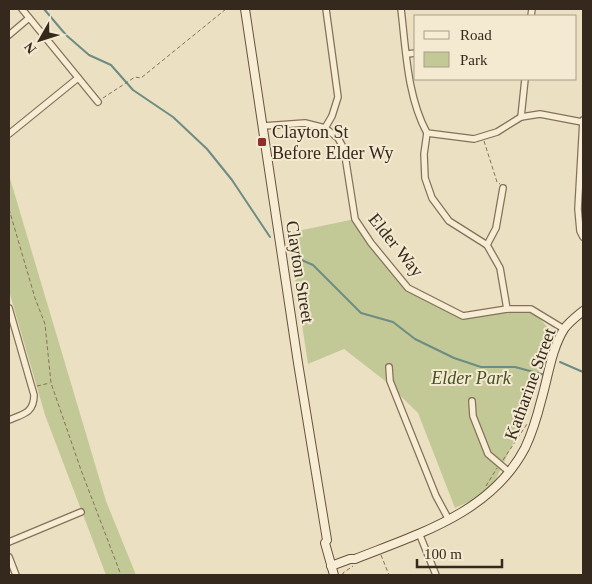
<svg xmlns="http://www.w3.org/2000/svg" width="592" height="584" font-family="'Times New Roman',serif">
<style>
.green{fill:#c3c996}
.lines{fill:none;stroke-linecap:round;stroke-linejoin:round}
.stream{stroke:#6c8c84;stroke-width:2}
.street-casing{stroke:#85715a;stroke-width:8}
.secondary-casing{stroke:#67523d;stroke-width:10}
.path{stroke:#85715a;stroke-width:1;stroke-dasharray:4 2.5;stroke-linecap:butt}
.street{stroke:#f7edd4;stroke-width:5.5}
.secondary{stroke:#f7edd4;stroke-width:8}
.poi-dot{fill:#922d2c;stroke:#f4ead1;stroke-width:2}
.labels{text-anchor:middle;stroke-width:4;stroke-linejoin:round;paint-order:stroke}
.poi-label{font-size:18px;fill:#35291d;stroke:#f4ead1;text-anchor:start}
.street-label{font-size:18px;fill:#35291d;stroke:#f4ead1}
.park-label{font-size:18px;font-style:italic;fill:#455125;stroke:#f4ead1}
</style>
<rect width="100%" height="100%" fill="#ece0c2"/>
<g class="green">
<path d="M9,175L106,501L136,575H106L45,415L9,291Z"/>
<path d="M355,219L408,288L463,316L531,309L551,331L533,391L513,443L490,492L455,508L418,413L384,380L344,349L308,364L288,233Z"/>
</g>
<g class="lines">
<g class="stream">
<path d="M44,9L66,35L89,55L111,65L133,90L173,117L207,149L232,180L270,237"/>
<path d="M297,258L313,265L361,313L393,322L415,339L454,358L481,367H515L545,375"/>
<path d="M560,362L583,372"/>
</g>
<defs>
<g id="street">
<path d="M22,9L98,102"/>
<path d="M401,9C406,50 407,96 427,133L474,139L497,132L521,117L540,114L582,122"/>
<path d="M531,16L532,9"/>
<path d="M9,35L29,18"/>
<path d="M407,54L416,53"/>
<path d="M521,117L525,79"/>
<path d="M583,120L578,209L580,231L583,237"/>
<path d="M263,126L305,123L325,128L338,138L344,149L355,219L371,243L408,288L463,316L507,309H531L564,329"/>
<path d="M325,128L332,116L338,97L326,9"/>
<path d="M427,133L424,154L425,178L432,198L449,221L487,245L500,268L507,309"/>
<path d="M9,134L78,78"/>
<path d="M487,245L496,228L503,188"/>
<path d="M9,308L34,395C34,413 23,414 9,420"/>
<path d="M389,367L390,381L436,496L449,520"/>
<path d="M472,401L473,416L488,454L508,471"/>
<path d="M419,533L436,575"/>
<path d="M9,542L81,512"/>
<path d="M9,557L16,575"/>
</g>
<g id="secondary">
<path d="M245,9L298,363L327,540L325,543L334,575"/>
<path d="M331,566L350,559H355C418,534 491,513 525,448C532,433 537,417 541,401C548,378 551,350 564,329C569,322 577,316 583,311"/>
</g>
</defs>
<use href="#street" class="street-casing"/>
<use href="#secondary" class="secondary-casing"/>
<g class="path">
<path d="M103,98L135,77L141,78L226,9"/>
<path d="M484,141L497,182L500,184"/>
<path d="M9,209L35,298L45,324L51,383L81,470L121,575"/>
<path d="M37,386L50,383"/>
<path d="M503,460L527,424"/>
<path d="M486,486L497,468"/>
<path d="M381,555L389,575"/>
<path d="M343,575V573L353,566"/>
</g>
<use href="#street" class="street"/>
<use href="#secondary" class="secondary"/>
</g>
<rect class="poi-dot" x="257" y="137" width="10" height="10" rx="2.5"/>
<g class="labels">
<g class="poi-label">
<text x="272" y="138">Clayton St<tspan x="272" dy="21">Before Elder Wy</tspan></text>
</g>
<g class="street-label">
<text transform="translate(396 245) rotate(51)" y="6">Elder Way</text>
<text transform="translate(300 272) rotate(81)" y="6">Clayton Street</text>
<text transform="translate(530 384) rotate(-70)" y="6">Katharine Street</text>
</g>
<g class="park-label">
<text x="471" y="384">Elder Park</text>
</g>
</g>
<rect width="592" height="584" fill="none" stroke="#35291d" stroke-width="20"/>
<rect x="414" y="15" width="162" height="65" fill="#f4ead1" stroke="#a89d89"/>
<rect x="424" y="31" width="25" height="8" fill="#f7edd4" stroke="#a89d89"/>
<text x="460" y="40" font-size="15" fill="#35291d">Road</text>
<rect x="424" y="52" width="25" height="15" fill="#c3c996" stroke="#a89d89"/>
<text x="460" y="65" font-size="15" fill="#35291d">Park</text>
<g transform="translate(40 40) rotate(231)" stroke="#f4ead1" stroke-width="4" paint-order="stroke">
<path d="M0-4L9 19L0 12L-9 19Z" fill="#35291d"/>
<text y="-8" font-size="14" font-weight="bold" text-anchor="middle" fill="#35291d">N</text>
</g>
<path d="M417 559v8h85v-8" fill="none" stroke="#35291d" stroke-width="2.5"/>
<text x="424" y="559" font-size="15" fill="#35291d" stroke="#f4ead1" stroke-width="4" paint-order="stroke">100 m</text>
</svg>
